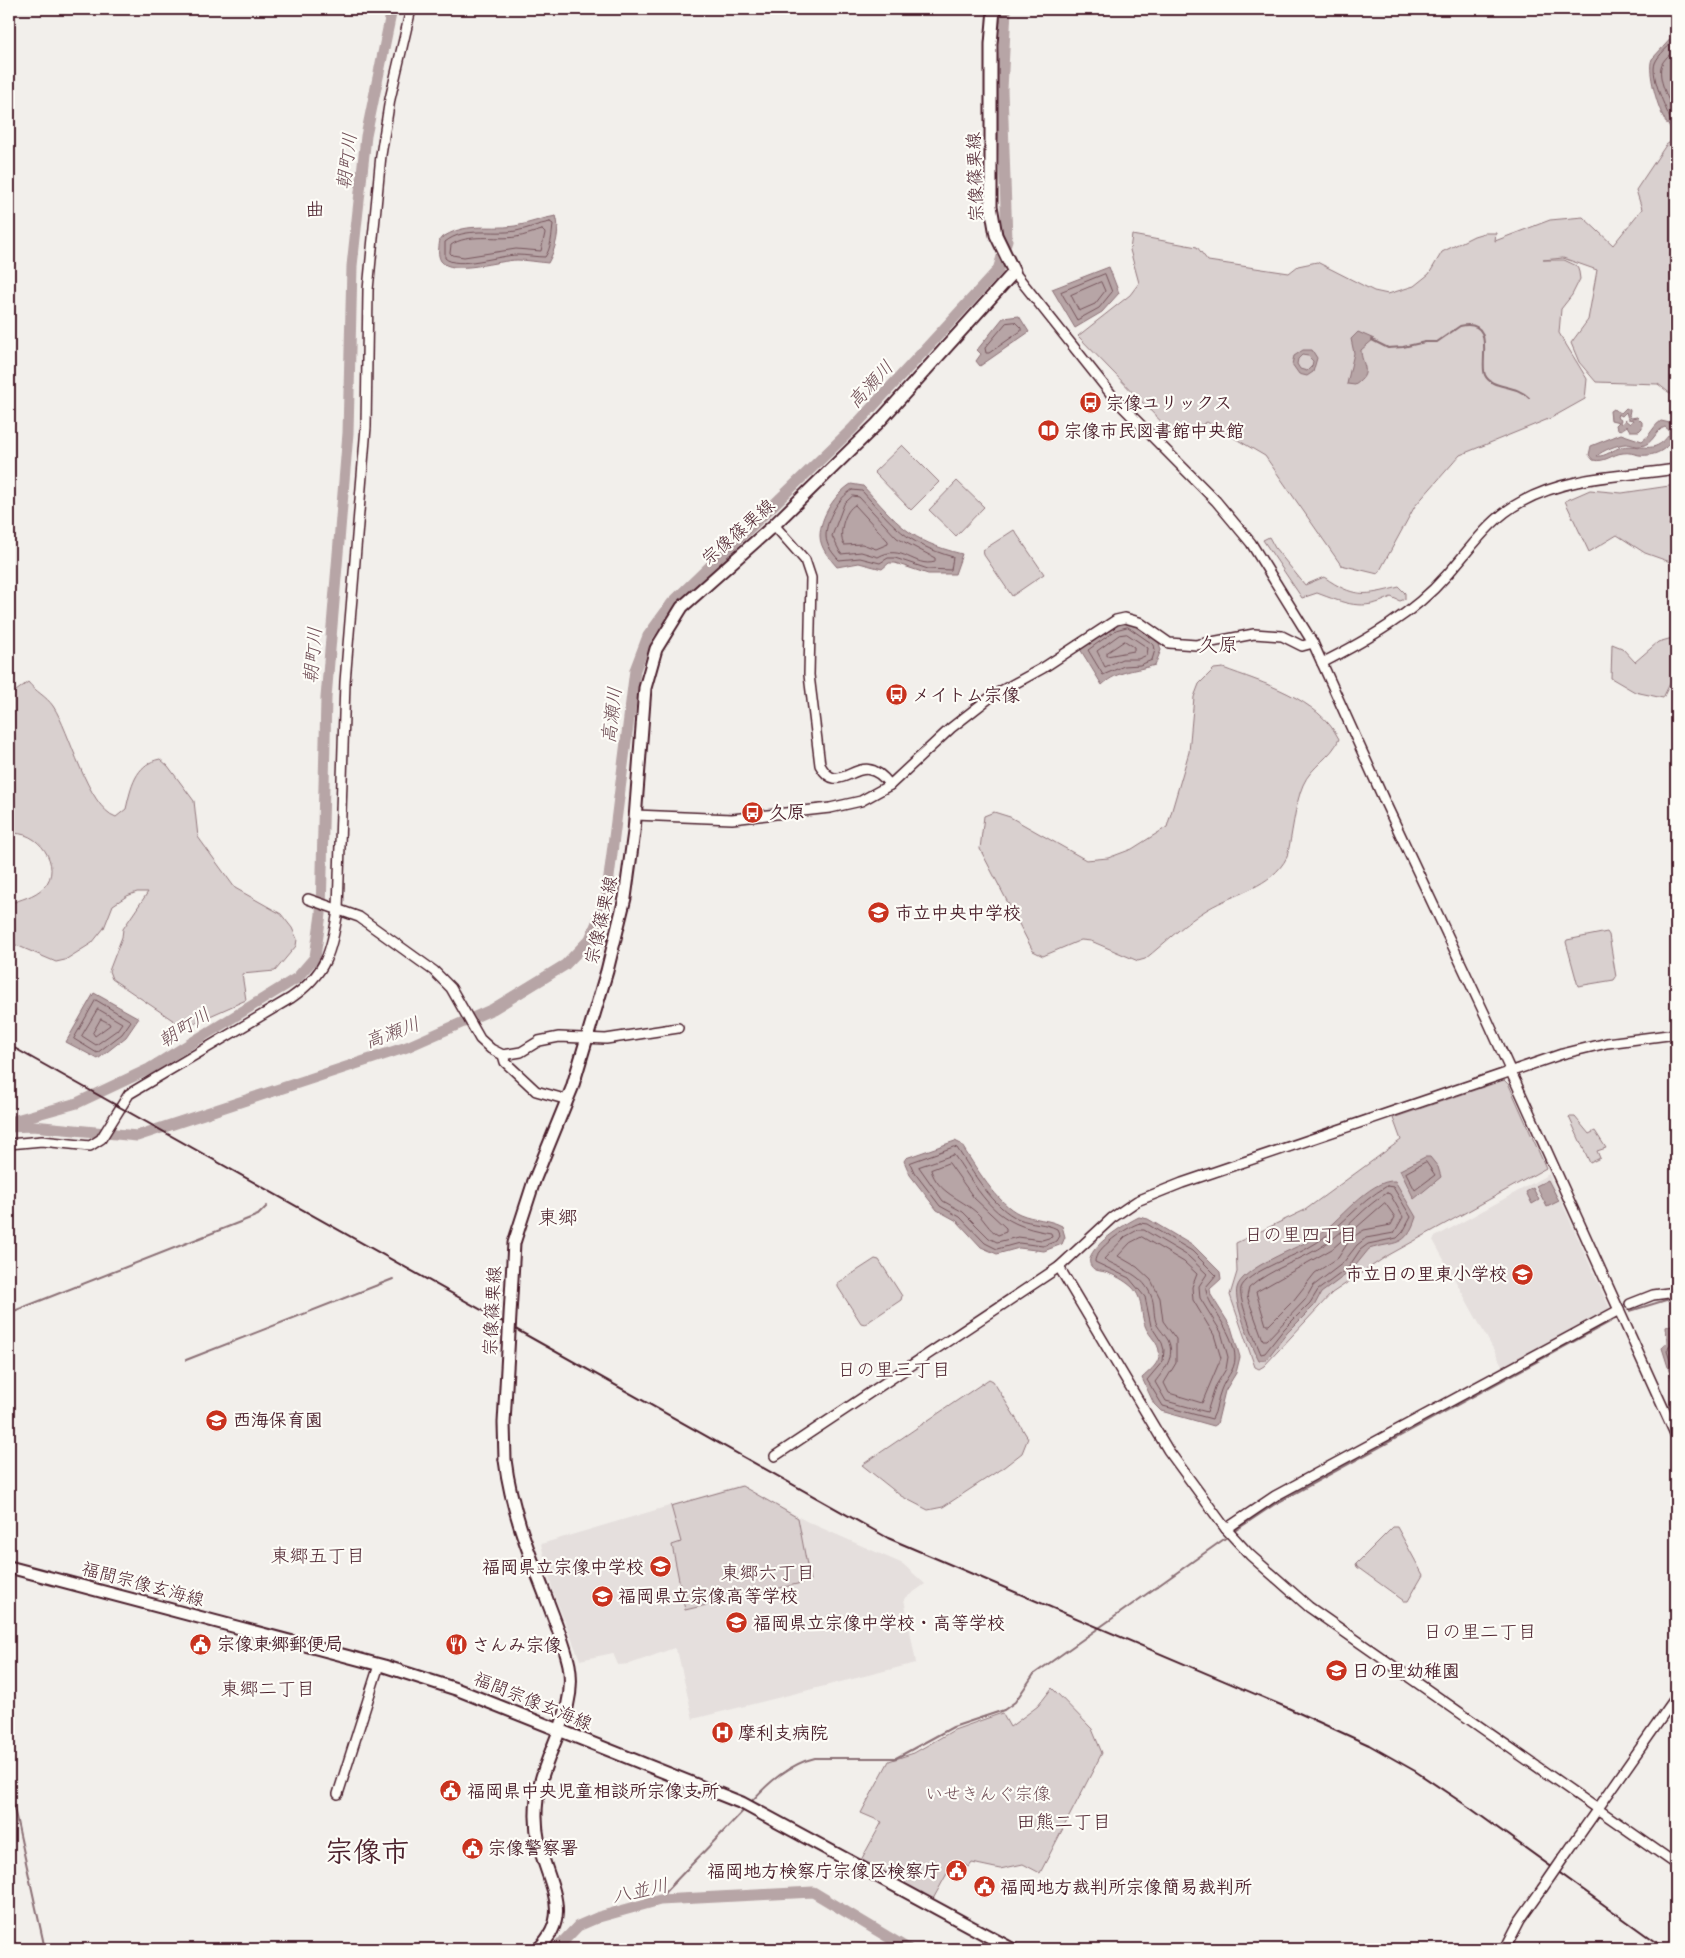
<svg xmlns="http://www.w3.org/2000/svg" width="1685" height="1958" font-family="Delius,'Klee One',sans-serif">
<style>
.built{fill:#e5dfdd}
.green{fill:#d9d0cf;stroke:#92787d}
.water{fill:#b7a5a6;stroke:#8b6f75;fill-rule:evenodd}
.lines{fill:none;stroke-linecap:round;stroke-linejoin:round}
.shore{stroke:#76555c;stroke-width:1}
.stream{stroke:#8b6f75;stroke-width:2}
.river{stroke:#b7a5a6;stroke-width:11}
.tertiary-casing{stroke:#4a1f2b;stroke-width:12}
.primary-casing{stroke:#4a1f2b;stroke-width:15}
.tertiary{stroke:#fdfcf7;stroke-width:9}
.primary{stroke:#fdfcf7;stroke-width:11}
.rail{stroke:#4a1f2b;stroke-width:2}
.tertiary-bridge-casing{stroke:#4a1f2b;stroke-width:12;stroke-linecap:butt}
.primary-bridge-casing{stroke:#4a1f2b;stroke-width:15;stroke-linecap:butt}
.tertiary-bridge{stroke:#fdfcf7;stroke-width:9}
.primary-bridge{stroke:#fdfcf7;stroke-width:11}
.labels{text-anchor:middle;stroke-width:4.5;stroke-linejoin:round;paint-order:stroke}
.street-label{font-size:18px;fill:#4a1f2b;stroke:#fdfcf7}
.poi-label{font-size:18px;font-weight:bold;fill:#4a1f2b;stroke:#fdfcf7;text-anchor:start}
.park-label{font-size:18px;fill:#6e4b54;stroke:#fdfcf7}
.water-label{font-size:19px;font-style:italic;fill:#704e56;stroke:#fdfcf7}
.neighbourhood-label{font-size:19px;fill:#4a1f2b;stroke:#fdfcf7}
.quarter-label{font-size:20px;fill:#4a1f2b;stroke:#fdfcf7}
.town-label{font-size:28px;font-weight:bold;fill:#4a1f2b;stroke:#fdfcf7}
</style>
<rect width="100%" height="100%" fill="#f2efeb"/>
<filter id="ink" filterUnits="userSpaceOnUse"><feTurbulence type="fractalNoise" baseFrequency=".02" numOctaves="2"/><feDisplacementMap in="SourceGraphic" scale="10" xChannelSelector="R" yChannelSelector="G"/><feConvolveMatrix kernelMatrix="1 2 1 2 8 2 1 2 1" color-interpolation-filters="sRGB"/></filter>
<g filter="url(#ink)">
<g class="built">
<path d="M1549,1174L1610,1309L1505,1366L1502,1365L1433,1240L1435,1237Z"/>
<path d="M740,1485L808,1522L903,1564L925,1584L904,1599L916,1663L693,1719L678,1654L674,1648L630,1664L618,1665L613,1653L580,1660L553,1592L541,1544Z"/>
</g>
<g class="green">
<path d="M1676,138V398L1658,384L1596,382L1579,362L1571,343L1588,320L1597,270L1563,258L1543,260H1564L1577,266L1579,272L1580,279L1572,295L1561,309L1559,333L1587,379L1585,399L1551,418L1460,455L1415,506L1378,574L1341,565L1265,456L1207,422L1177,438L1078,336L1130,295L1139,283L1130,250L1132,235L1197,247L1208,261L1289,273L1298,266L1317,262L1374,291L1388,294L1414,286L1429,274L1442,252L1474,236L1484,233H1496L1495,241L1550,220L1583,217L1613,245L1642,209L1636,190L1666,145Z"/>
<path d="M902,445L939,482L911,510L874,472Z"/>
<path d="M957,481L984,507L956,536L929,510Z"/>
<path d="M1676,485V496L1669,525L1676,528V564L1645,553L1617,535L1589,552L1565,501L1590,490L1622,493Z"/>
<path d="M1014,530L1044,574L1012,596L984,555L983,550Z"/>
<path d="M1269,537L1275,548L1305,585L1324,577C1354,598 1365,596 1399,587L1405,593V599L1400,601L1391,597C1363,612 1344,603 1317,593L1302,598L1263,540Z"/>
<path d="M1676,637V671L1663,698L1635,692L1611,678L1612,644L1622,648L1635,662L1658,642Z"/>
<path d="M1223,668C1263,683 1318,698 1339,739C1332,757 1311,766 1303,785C1295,803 1292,837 1287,857C1272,887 1235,893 1208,909C1186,922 1165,943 1145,959L1138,961L1091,941L1081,940L1043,956L1033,951L980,849L984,816L994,812L1010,817L1086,860L1108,858L1132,849L1167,827L1189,752L1194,697L1199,684L1214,669Z"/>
<path d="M28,682C36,692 46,696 53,706C70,731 87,807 116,817L126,809C131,788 135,764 160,759L168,766L194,801L198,837L235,888L281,914L292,928L297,939L296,946L275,971L242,974L246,1000L192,1024L177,1023L112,979L109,971L122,937L123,929L148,892H137L127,896L113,905L104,928L92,943L65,960L56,962L9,942V904C21,899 34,897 44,887C64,867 38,828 9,834V706L12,694Z"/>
<path d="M1607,932L1609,935L1616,977L1614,980L1578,986L1566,942L1567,940Z"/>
<path d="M1504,1080L1509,1085L1546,1168L1387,1256L1332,1293L1264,1366L1259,1369L1255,1367L1230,1295L1237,1272L1236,1243L1305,1210L1401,1140L1393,1118Z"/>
<path d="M1569,1117H1575L1589,1134L1595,1131L1606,1148L1597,1151L1600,1158L1590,1163Z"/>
<path d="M875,1259L879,1260L902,1296L901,1300L865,1324L861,1323L838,1287V1283Z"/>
<path d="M989,1379L993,1381L1028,1438L1022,1453L1004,1467L943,1507L928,1510L901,1496L862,1465Z"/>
<path d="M742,1486L798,1518L810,1581L685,1610L672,1545L681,1542L671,1506Z"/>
<path d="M1393,1527H1397L1423,1575L1408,1601H1404L1357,1567L1356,1564Z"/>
<path d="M1052,1688L1092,1729L1102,1753L1040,1873L1023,1864L1000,1869L972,1863L969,1867L955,1859L933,1899L861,1860L882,1822L861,1813L889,1761L914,1753L954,1730L1002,1713L1010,1727L1038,1706Z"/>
</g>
<g class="water">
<path d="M1676,33V129H1672C1661,123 1646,71 1652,59Z"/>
<path d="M556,216C561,229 555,251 548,263C538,262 527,260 517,260C500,260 452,276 441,261C437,255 439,246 440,239C466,221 486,230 515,226C528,224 542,218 556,216Z"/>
<path d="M1109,267L1119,293L1102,312L1075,328L1052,289Z"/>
<path d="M1019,316L1029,332L980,366L976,361L981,354L977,350L1003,318Z"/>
<path d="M1358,332L1374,339L1361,350C1361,365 1374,372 1355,385L1347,384L1354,353L1351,339Z"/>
<path d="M1303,350H1312L1317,358L1313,372L1307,376L1299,374L1292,364L1294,356ZM1302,355L1308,356L1313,361L1312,366L1307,371L1300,369L1297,364L1298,359Z"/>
<path d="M1626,408L1630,410L1629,415L1631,418L1637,417L1642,422V428L1639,431H1630L1627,426L1621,430L1617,429L1616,425L1619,422L1611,420L1610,411L1613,409L1621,413ZM1626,412L1628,419L1633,420L1630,424L1625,420L1621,424L1620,422L1621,420L1617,417L1618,414L1622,416Z"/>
<path d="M1661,421L1670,423L1675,431C1671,448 1657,457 1639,455C1634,454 1629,452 1623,453C1612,454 1605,463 1593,460L1589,455L1591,446L1621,434L1642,441C1651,435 1653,426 1661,421ZM1665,427L1669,430V435C1653,456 1642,443 1622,447C1613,449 1606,457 1597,456C1601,451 1619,444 1626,444C1631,444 1636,447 1641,446C1654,444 1655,430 1665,427Z"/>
<path d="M851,484L863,486C898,524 909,541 962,554L955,574H928L895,563H889L882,569L859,563L837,567C830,559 820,548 820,536C820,517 835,494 851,484Z"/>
<path d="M1129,622L1137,625L1159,643L1161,650L1155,665C1136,671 1118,670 1102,685L1080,649L1114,625Z"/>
<path d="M94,993L139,1018L126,1037L98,1059L66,1042Z"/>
<path d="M955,1141L961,1144C974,1165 998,1205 1020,1214C1034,1220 1049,1219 1062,1226L1065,1237L1062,1244L1044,1251L1019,1248L997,1254L981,1247L957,1221L937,1210L910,1175L904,1161L906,1158Z"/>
<path d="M1425,1157H1430L1438,1167L1441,1177L1414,1199L1400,1170Z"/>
<path d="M1548,1180L1559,1201L1547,1207L1536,1186Z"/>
<path d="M1395,1181L1416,1217C1406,1248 1395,1241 1369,1249L1351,1271L1321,1293L1314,1306L1287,1333L1266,1360H1259C1252,1347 1233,1301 1237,1288C1241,1268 1298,1248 1316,1237C1338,1223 1369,1179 1395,1181Z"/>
<path d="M1533,1188L1539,1200L1532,1204L1526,1192Z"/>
<path d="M1139,1217L1148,1219L1195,1247L1220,1272L1221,1279L1210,1289L1211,1295L1231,1327L1240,1357L1236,1373L1225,1391L1217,1424L1214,1426L1161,1411L1154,1404L1142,1378C1148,1372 1157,1366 1159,1357C1161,1345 1152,1339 1147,1330C1139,1315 1145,1300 1132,1287C1124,1280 1115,1275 1105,1272C1102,1271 1097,1271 1094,1269C1074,1254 1128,1222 1139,1217Z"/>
<path d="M1676,1323V1392L1662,1348L1667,1342L1666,1327Z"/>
</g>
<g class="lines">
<g class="shore">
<path d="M1676,39C1670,45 1658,55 1655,63C1650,77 1666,108 1671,121L1676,124"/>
<path d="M1676,48C1672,53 1662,60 1661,67C1658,82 1671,104 1676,117"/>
<path d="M550,222L553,224C552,234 551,249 545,257C536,257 526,255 517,255C500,255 457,270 445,258V242C465,226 493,235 516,231C527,229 538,224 550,222Z"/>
<path d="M542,230L545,233L541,251L516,249L464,257L452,255L450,253L451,245C468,233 496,240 516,237C524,236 534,232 542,230Z"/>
<path d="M1105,274L1112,292L1099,308L1077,320L1061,292Z"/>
<path d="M1101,282L1105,291L1095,304L1079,311L1071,295Z"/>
<path d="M1015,322L1021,328V331L989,353H986L985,348L1006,323Z"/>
<path d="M852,490L862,491C894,526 905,543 953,557L951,570L928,569L895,558H888L880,563L860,558L839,560C833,554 826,545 826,536C826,520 838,498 852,490Z"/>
<path d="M853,496L859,497L897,538L935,558V562C914,568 902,543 878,557L861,552L841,554L832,536L844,504Z"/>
<path d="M855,505L888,541V544L876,549L862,544L844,545C838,535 844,510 855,505Z"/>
<path d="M1128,627L1154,645L1155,650L1152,660L1140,665L1124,666L1103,675L1088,650L1116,630Z"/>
<path d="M1127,634L1148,648L1147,655L1138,659H1122L1105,667L1097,651L1119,635Z"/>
<path d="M1125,641L1134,647V651L1107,656V653Z"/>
<path d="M96,1000L131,1021L122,1034L97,1053L74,1039Z"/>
<path d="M98,1009L122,1023L117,1030L96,1045L82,1036Z"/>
<path d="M101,1019L109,1023L110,1025L95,1036L93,1033Z"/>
<path d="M954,1147L957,1148C972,1171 994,1209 1019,1219C1031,1224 1046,1223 1057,1229L1060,1236L1057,1241L1043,1246L1019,1243L997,1249L985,1243L960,1217L940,1206L914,1172L910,1163Z"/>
<path d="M954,1155C984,1198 994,1225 1051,1233L1052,1237L1042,1240L1018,1237L997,1242L989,1238L963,1212L943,1201L919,1167Z"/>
<path d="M1426,1162L1435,1175L1415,1190L1406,1173Z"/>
<path d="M949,1163L974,1198L1006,1228V1232L998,1235C989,1230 984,1219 976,1212C960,1198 938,1193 931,1170Z"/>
<path d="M1387,1186L1393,1187L1411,1217L1403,1232L1397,1238L1368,1244L1360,1250L1348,1268L1318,1290L1310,1303L1284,1329L1265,1353L1261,1354C1256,1342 1238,1300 1241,1288C1246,1273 1292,1257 1306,1249C1337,1233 1357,1203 1387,1186Z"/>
<path d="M1387,1193L1390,1194L1403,1217L1394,1233L1366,1238L1357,1245L1343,1263L1313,1286L1305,1300L1267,1340H1263L1247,1296L1249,1288C1271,1268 1303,1260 1327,1243C1349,1228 1364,1206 1387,1193Z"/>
<path d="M1385,1203L1395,1217L1391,1225L1364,1230L1351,1238L1338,1258L1315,1273L1293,1301L1269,1325H1266L1256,1292L1332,1249Z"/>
<path d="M1140,1223L1147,1224L1192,1251L1216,1275L1206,1287C1204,1302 1235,1332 1235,1358C1235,1371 1225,1378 1221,1390C1217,1399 1217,1411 1212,1419L1163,1406L1147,1380L1163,1361L1164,1350L1162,1343L1151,1326L1145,1297L1129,1278L1095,1262C1094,1249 1128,1226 1140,1223Z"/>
<path d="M1138,1230H1144L1188,1256L1207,1274L1199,1286L1200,1298L1221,1332L1228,1357L1226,1369L1215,1387L1207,1412L1166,1401L1155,1382C1164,1370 1176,1357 1168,1340C1165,1335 1160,1330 1157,1325C1153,1316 1155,1307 1152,1298C1144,1274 1122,1270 1104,1259L1125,1237Z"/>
<path d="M1142,1237L1184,1262L1197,1274L1192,1287L1193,1300L1214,1335L1221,1358L1202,1403L1169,1393L1164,1383L1176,1363V1339L1163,1321L1160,1298L1151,1280L1137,1267L1118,1256L1130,1243Z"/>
<path d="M1676,1328L1672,1331L1671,1343L1667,1351L1676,1379"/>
</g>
<g class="stream">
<path d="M1372,340L1388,348L1403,347L1425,342H1437L1460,326C1497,318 1479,362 1485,375C1492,390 1515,383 1529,398"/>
<path d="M1630,1311L1676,1297"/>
<path d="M9,1313L258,1215L267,1206"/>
<path d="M186,1360L393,1279"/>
<path d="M1233,1532L1275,1504L1615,1319"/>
<path d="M9,1785L45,1949"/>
<path d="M750,1803C768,1783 789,1764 815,1758H896L953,1727L1004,1710L1015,1702L1034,1674L1227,1537"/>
<path d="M660,1900L666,1891L745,1809"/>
</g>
<g class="river">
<path d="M9,1122L77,1103L149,1069L297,978L315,957L321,914L326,698L348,433L352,266L366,136L392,9"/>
<path d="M9,1127L33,1126L137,1136L407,1047L493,1009L565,965L590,939L606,901L635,670L648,636L672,603L852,429L998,270L1007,240L1002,90L1006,9"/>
<path d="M556,1949L578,1926L599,1917L660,1900L813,1892L908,1949"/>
</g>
<defs>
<g id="tertiary">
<path d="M1014,272L1115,399L1216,501L1251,543L1313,643L1384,800L1487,1019L1676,1436"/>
<path d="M774,525L805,560L811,578L809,675L820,765C841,803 859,743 890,785"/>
<path d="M1322,663C1367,640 1413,614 1446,576C1470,550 1489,519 1521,502C1570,475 1623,477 1676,469"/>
<path d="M635,815L732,819L830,808L861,801L890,785L951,728L992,696L1043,668L1116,620L1125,618L1139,622L1169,643L1196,645L1254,634L1282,636L1302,646L1313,643"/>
<path d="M308,899L359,917L434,971L451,988L480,1039L491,1049L503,1055L521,1052L539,1041L559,1037L606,1039L678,1028"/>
<path d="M503,1055L505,1062L536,1091L561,1098"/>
<path d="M9,1144L42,1141L90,1146L101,1139L129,1094L291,998C326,974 332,951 338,910L345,682L366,427L368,290L381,155L390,99L411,9"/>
<path d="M1059,1267L1168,1450L1226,1529L1250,1555L1309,1607L1676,1864"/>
<path d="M1630,1304L1653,1295L1676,1292"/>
<path d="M775,1456L1059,1267L1112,1218L1137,1201L1182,1183L1562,1054L1607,1043L1676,1034"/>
<path d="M1226,1529L1275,1496L1619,1310"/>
<path d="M338,1794L379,1665"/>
<path d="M1564,1857L1676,1697"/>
<path d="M1505,1949L1520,1920L1542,1889"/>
</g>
<g id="primary">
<path d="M534,1181L572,1088L607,971L625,898L634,832L645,688L656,649L682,607L774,525L877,424L1014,272L996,235L991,206V44L994,9"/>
<path d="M505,1460C511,1508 528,1551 546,1597C554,1619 564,1642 569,1665C577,1709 550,1743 540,1784C535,1803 535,1825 539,1844C548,1884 574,1915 538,1949"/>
<path d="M9,1567L384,1666L456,1689L742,1803L1012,1949"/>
</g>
</defs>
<use href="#tertiary" class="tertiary-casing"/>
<use href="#primary" class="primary-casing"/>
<use href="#tertiary" class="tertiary"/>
<use href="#primary" class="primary"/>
<path class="rail" d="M9,1045L888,1538L1288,1708L1369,1745L1415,1771L1470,1808L1665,1949"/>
<defs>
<path id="tertiary-bridge" d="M1542,1889L1564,1857"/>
<path id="primary-bridge" d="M505,1460L504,1423L514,1243L534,1181"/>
</defs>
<use href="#tertiary-bridge" class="tertiary-bridge-casing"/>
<use href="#primary-bridge" class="primary-bridge-casing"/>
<use href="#tertiary-bridge" class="tertiary-bridge"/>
<use href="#primary-bridge" class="primary-bridge"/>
</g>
</g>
<defs>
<symbol id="bus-disc" viewBox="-11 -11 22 22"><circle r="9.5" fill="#c8321e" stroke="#fdfcf7"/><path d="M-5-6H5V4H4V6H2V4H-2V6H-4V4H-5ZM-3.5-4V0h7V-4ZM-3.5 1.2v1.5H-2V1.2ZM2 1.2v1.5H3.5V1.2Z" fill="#fff"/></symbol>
<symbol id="library-disc" viewBox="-11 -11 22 22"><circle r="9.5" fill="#c8321e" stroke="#fdfcf7"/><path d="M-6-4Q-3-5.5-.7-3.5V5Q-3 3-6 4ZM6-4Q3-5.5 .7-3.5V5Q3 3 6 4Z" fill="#fff"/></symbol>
<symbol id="school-disc" viewBox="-11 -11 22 22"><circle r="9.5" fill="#c8321e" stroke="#fdfcf7"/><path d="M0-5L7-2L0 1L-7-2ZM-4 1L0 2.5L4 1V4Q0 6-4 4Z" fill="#fff"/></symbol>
<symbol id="civic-disc" viewBox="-11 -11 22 22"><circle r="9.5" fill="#c8321e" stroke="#fdfcf7"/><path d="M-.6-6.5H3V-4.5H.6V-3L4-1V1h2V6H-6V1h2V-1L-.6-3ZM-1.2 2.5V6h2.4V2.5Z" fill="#fff"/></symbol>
<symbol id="restaurant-disc" viewBox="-11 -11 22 22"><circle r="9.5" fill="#c8321e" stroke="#fdfcf7"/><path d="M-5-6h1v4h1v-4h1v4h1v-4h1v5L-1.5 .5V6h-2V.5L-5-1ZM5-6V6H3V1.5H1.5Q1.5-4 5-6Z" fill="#fff"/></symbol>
<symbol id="hospital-disc" viewBox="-11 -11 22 22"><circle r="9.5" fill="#c8321e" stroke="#fdfcf7"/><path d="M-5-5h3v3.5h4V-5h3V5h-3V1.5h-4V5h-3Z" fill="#fff"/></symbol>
</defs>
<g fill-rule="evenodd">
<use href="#bus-disc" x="1078" y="390" width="25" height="25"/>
<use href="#library-disc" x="1036" y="418" width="25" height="25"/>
<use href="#bus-disc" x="884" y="682" width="25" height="25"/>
<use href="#bus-disc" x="740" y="800" width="25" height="25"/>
<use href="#school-disc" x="866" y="900" width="25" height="25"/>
<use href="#school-disc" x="1510" y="1262" width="25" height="25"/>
<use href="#school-disc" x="204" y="1408" width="25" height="25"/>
<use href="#school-disc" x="648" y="1554" width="25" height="25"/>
<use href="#school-disc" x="590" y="1584" width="25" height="25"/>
<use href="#school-disc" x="724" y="1610" width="25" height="25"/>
<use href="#civic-disc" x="188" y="1632" width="25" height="25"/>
<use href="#restaurant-disc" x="444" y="1632" width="25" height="25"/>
<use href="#school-disc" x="1324" y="1658" width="25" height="25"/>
<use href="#hospital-disc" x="710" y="1720" width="25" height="25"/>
<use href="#civic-disc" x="438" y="1778" width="25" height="25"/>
<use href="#civic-disc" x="460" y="1836" width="25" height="25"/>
<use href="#civic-disc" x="944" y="1858" width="25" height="25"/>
<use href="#civic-disc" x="972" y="1874" width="25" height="25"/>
</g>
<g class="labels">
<g class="street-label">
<text transform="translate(975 177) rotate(-92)" y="6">宗像篠栗線</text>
<text transform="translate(738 532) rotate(-41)" y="6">宗像篠栗線</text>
<text transform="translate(601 920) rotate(-77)" y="6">宗像篠栗線</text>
<text transform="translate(492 1311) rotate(-87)" y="6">宗像篠栗線</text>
<text transform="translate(143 1584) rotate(15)" y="6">福間宗像玄海線</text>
<text transform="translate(533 1701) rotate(22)" y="6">福間宗像玄海線</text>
</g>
<g class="poi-label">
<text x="1106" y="409">宗像ユリックス</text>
<text x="1064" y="437">宗像市民図書館中央館</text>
<text x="912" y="701">メイトム宗像</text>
<text x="769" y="818">久原</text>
<text x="895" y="919">市立中央中学校</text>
<text x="1507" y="1280" text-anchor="end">市立日の里東小学校</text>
<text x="233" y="1426">西海保育園</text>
<text x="644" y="1573" text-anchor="end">福岡県立宗像中学校</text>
<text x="618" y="1602">福岡県立宗像高等学校</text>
<text x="753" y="1629">福岡県立宗像中学校・高等学校</text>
<text x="217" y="1650">宗像東郷郵便局</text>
<text x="472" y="1651">さんみ宗像</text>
<text x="1352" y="1677">日の里幼稚園</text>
<text x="738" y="1739">摩利支病院</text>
<text x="467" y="1797">福岡県中央児童相談所宗像支所</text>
<text x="488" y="1854">宗像警察署</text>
<text x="941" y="1877" text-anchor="end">福岡地方検察庁宗像区検察庁</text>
<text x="1000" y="1893">福岡地方裁判所宗像簡易裁判所</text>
</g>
<g class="park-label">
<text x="988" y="1800">いせきんぐ宗像</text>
</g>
<g class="water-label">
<text transform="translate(346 161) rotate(-83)" y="7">朝町川</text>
<text transform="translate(870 384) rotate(-47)" y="7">高瀬川</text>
<text transform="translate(312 655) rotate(-85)" y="7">朝町川</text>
<text transform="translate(611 715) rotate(-83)" y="7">高瀬川</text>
<text transform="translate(184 1027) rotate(-32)" y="7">朝町川</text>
<text transform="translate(392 1032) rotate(-20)" y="7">高瀬川</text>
<text transform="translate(640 1890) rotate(-12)" y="7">八並川</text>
</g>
<g class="neighbourhood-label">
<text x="1301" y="1241">日の里四丁目</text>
<text x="894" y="1376">日の里三丁目</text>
<text x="318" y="1562">東郷五丁目</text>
<text x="768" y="1579">東郷六丁目</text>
<text x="1480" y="1638">日の里二丁目</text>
<text x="268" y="1695">東郷二丁目</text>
<text x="1064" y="1828">田熊二丁目</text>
</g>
<g class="quarter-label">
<text x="315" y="216">曲</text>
<text x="1218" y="651">久原</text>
<text x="558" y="1224">東郷</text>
</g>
<g class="town-label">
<text x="367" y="1861">宗像市</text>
</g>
</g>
<rect width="1685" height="1958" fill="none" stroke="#fdfcf7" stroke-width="30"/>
<rect x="15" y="15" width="1655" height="1928" fill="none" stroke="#4a1f2b" stroke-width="2" filter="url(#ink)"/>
</svg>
